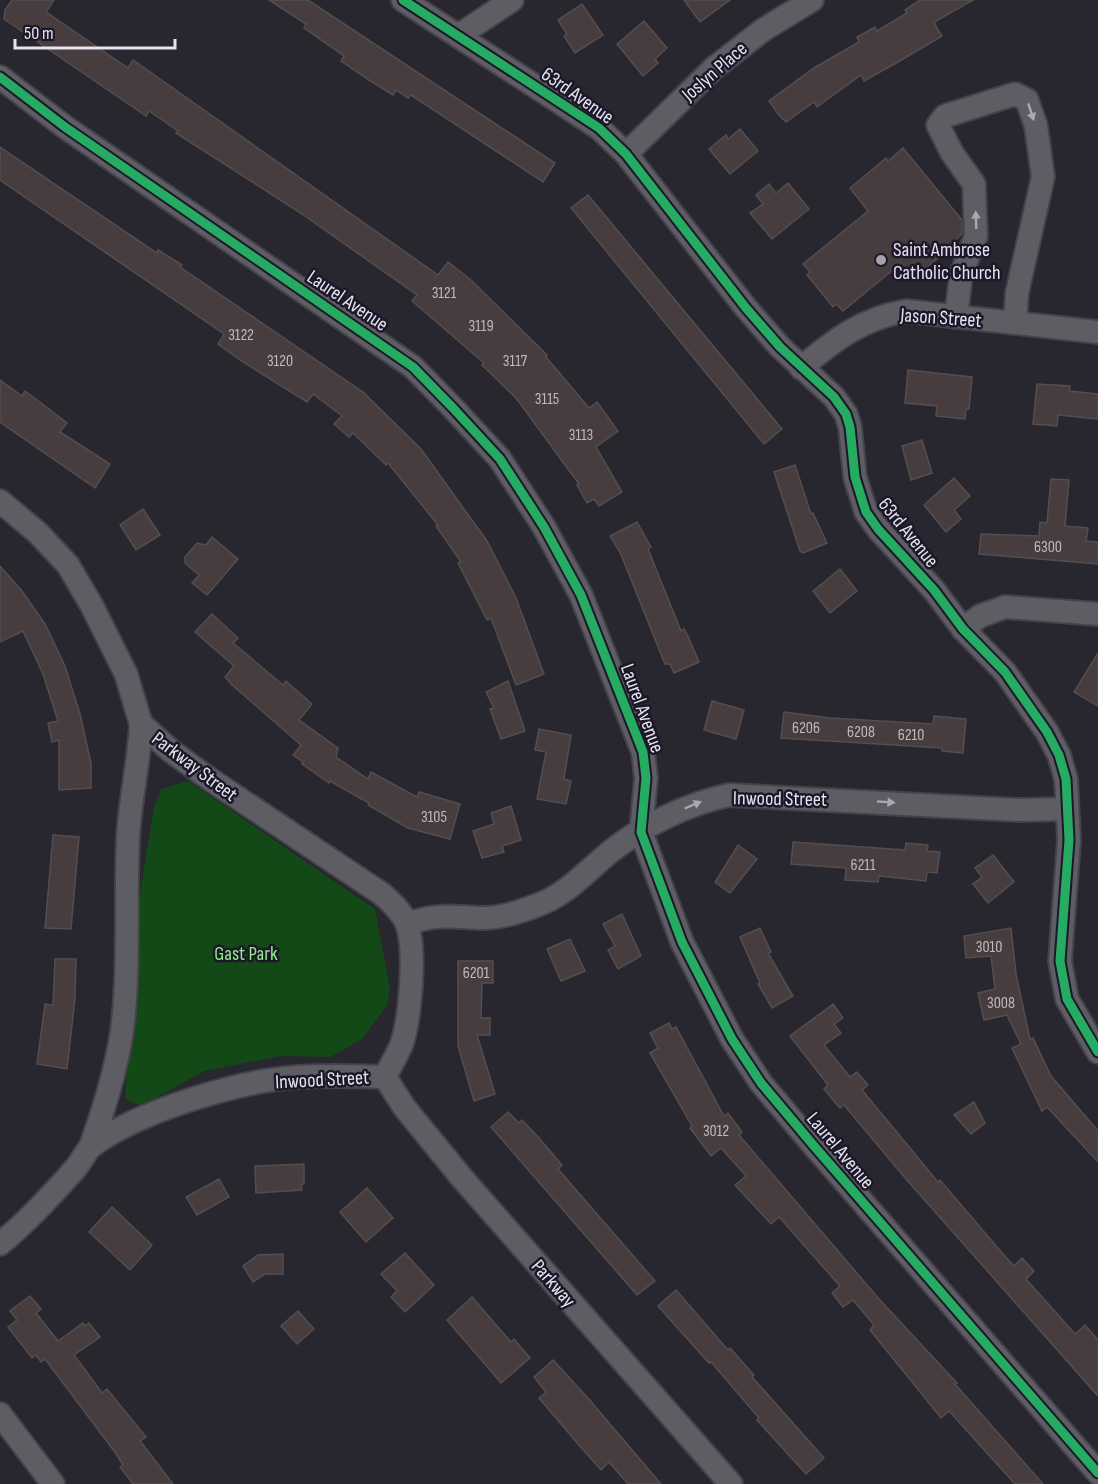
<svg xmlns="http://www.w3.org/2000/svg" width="1098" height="1484" font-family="'Sofia Sans Condensed',sans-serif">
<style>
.green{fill:#134817}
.building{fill:#473d3f;stroke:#534e50;stroke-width:1.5}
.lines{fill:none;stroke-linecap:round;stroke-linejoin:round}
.minor-casing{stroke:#44424a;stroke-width:26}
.minor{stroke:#5e5d64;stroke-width:22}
.cycleway-casing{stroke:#1c1829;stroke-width:13}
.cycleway{stroke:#26ab63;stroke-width:9}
.oneway{fill:#a9a7b1}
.poi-dot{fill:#a4a2ac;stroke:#1c1829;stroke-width:2}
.labels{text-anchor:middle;stroke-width:5;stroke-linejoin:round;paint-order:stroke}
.number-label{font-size:16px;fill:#bebac4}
.street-label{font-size:20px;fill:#e6e4f0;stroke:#1c1829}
.poi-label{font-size:20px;fill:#e6e4f0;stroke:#1c1829;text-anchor:start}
.park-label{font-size:20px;fill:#90ed8e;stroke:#1c1829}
</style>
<rect width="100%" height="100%" fill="#28262f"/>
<path class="green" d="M188,781L375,909L390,989L387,1006L362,1039L331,1057L280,1056L204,1071L143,1105L132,1103L125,1098L139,899L154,807L161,789Z"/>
<g class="building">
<path d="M12,0H54L46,12L128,68L133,60L438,275L448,262L471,280L547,355L546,357L589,408L597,402L618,431L596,447L622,492L599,506L594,499L587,503L577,485L579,484L516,398L482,365L484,363L412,301L417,295L302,214L176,133L178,131L149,111L146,116L4,19L5,10Z"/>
<path d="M269,0H308L555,163L543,182L411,95L408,98L396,90L393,95L369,80L341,61L344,56L304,28L306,24Z"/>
<path d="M684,0H730L700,22Z"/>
<path d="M920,0H973L936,21L934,23L942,36L898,62L864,81L861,75L817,107L814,102L786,122L778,114L769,101L814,68L859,42L857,37L875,27L877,31L907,13L905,10Z"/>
<path d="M582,4L603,35L575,53L564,36L567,34L558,20Z"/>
<path d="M644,21L667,48L655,59L658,63L643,76L617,44Z"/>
<path d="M740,129L758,151L730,174L709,149L726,135L728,139Z"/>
<path d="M0,147L157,253L158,250L182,265L180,267L363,392L421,449L487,541L516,598L544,674L516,685L491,618L487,620L458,563L461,562L436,526L438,525L388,463L386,465L353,433L349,437L334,424L342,416L313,394L307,402L240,360L218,344L224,334L0,180Z"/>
<path d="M903,148L962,220V234L954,241L956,243L920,273L914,265L906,272L900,264L843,311L836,304L833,307L807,275L810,272L803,264L868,211L850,188L886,158L888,161Z"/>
<path d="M788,183L809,209L772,239L750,213L763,204L756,195L769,184L776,193Z"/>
<path d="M588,195L782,429L764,444L571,208Z"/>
<path d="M908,370L972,377L969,409H966L965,419L936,416L937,406L905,403Z"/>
<path d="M0,380L22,396L25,391L67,423L60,432L110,464L95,488L0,422Z"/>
<path d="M1037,384L1070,386L1069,391L1098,394V419L1058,415L1057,426L1033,424Z"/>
<path d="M922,440L932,473L911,480L902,446Z"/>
<path d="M795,465L811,514L813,513L827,543L803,553L800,551L774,472Z"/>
<path d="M954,478L970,496L954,510L961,519L946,532L924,505Z"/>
<path d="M1051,479L1069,480L1065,526L1088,528L1086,541L1098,542V564L979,554L981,534L1039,536L1040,522L1047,523Z"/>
<path d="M143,509L160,535L136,550L120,525Z"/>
<path d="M637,522L651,547L648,549L681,631L684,629L688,636L699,662L674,673L670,664H665L620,552L610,536Z"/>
<path d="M212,537L238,559L207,595L192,583L199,575L185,563V557L197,543L206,545Z"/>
<path d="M0,566L22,591L45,624L65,666L80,714L91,763V788L59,790V740L52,742L48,723L58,721L43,674L23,631L0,642Z"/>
<path d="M840,569L857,591L830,613L813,591Z"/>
<path d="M212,614L238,638L233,643L283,685L286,681L312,704L299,720L338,748L336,757L368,779L371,772L417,797L419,792L460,804L450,839L408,828L368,805L369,803L330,781L329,783L302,764L303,762L293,755L301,745L232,685L225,677L234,666L195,632Z"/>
<path d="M1098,653V706L1074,692Z"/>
<path d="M508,681L525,731L501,739L490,709L494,708L486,692Z"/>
<path d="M712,701L744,710L736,739L704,730Z"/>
<path d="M784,712L830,718L933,724L934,716L966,719L963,753L942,751V748L781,738Z"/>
<path d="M539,729L571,735L564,779L571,781L566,804L537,799L546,752L535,750Z"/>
<path d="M511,806L521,840L502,846L504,852L482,858L473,831L494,824L491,813Z"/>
<path d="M53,835L79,837L71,929L45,928Z"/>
<path d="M793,842L905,850L906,843L928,845L927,851L940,852L937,873L927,872L926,881L879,876L878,882L845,880L846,868L791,864Z"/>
<path d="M738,845L757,859L730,893L715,882Z"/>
<path d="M993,855L1014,882L988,903L973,884L982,877L975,868Z"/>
<path d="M622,914L641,956L618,969L608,950L615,946L603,924Z"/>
<path d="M760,928L771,952L768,953L793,996L772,1008L758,984L760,983L740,937Z"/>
<path d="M1011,928L1016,974L1030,1039L1033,1038L1051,1076L1098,1131V1162L1047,1107L1042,1111L1012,1048L1021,1044L1007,1015L984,1020L978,993L995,989L991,956L966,958L964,936Z"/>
<path d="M570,939L585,971L561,981L547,949Z"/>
<path d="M55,959H76L75,998L67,1069L37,1064L45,1004L53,1005Z"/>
<path d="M458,961H493V983H482L481,1018H490V1035H477L495,1094L474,1101L458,1046Z"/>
<path d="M833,1004L843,1018L834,1024L841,1033L824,1045L850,1077L857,1072L868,1085L862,1090L938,1182L940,1180L1003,1254L1014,1266L1022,1258L1034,1271L1026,1279L1075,1334L1085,1325L1098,1340V1396L906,1179L844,1105L840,1108L824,1089L828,1085L790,1036Z"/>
<path d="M669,1023L672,1029L676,1027L724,1116L728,1113L742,1132L739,1135L879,1299L957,1383L955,1384L1043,1484H1015L949,1411L941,1418L870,1330L874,1325L853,1300L843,1307L832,1293L840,1286L779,1217L771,1224L735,1185L746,1176L721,1148L711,1156L690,1128L692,1126L650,1053L658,1048L650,1033Z"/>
<path d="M974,1102L985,1123L971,1134L954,1115Z"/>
<path d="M508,1112L519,1123L522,1120L539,1138L562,1165L558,1169L655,1281L637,1295L491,1127Z"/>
<path d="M304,1164V1184H301L302,1190L256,1193L255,1166Z"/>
<path d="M219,1179L229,1197L197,1215L186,1197Z"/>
<path d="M367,1188L393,1218L366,1242L340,1212Z"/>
<path d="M112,1207L152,1245L130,1270L89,1232Z"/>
<path d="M405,1253L434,1285L405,1312L391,1297L397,1291L381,1274Z"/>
<path d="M283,1254V1274H265L253,1282L243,1266L258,1255Z"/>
<path d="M676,1290L728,1350L730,1348L754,1375L752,1377L824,1458L806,1474L757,1420L759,1418L711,1362L709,1363L658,1306Z"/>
<path d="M30,1296L41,1309L36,1313L58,1341L83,1323L85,1326L89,1323L100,1337L74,1355L102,1393L107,1389L146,1437L140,1441L173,1484H133L120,1467L123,1465L117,1455L45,1359L41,1362L36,1355L32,1358L8,1327L17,1320L10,1311Z"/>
<path d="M472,1297L511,1342L514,1339L530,1358L501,1383L447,1320Z"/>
<path d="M298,1311L314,1329L297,1344L281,1326Z"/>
<path d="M553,1360L587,1397L661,1484H628L609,1462L601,1470L578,1444L539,1398L546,1392L534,1377Z"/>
</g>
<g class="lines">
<defs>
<g id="minor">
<path d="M403,0L599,128L626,154L746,308L780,347L834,397L846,414L850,427L855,477L866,512L878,529L934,590L963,629L1005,672L1047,732L1059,755L1066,779L1069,840L1060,961L1067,999L1098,1052"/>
<path d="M458,36L512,0"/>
<path d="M0,77L65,127L413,367L453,408L500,459L544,527L581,595L643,752L646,778L641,832L682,942L732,1039L761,1083L814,1146L1098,1473"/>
<path d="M626,154L714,68L763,30L812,0"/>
<path d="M956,317L961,275L976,236L974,184L952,153L938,125L945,116L1015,94L1027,100L1036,126L1043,177L1017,293L1015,323"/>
<path d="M801,368C834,340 863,318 906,311L1098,332"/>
<path d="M0,501L38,533L68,565L92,606L126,674L141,724L171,751L211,780L382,894C391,902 401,911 406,922C417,947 410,1018 402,1043C398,1054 390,1066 385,1077C356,1076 327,1075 299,1077C240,1080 140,1111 93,1145C85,1151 81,1163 74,1170C51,1196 27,1222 0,1244"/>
<path d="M963,629L980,616L1005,607L1098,614"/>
<path d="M407,924C437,913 452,917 483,918C503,918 526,910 545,902C571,890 589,869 610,852C644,825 687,804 729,795L1020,810L1067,809"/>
<path d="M385,1077L404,1107L462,1178L731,1484"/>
<path d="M91,1146C104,1108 116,1071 122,1031C130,967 125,902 128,838C130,800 139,763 141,724"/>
<path d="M0,1414L53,1484"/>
</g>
</defs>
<use href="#minor" class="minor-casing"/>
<use href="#minor" class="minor"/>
<defs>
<g id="cycleway">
<path d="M403,0L599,128L626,154L746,308L780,347L834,397L846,414L850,427L855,477L866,512L878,529L934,590L963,629L1005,672L1047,732L1059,755L1066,779L1069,840L1060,961L1067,999L1098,1052"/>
<path d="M0,77L65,127L413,367L453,408L500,459L544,527L581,595L643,752L646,778L641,832L682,942L732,1039L761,1083L814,1146L1098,1473"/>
</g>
</defs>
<use href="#cycleway" class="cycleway-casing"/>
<use href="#cycleway" class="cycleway"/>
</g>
<defs><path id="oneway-solid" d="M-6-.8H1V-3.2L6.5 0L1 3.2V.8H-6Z" transform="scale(1.5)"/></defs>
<g class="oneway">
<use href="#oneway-solid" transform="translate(1031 112) rotate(72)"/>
<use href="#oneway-solid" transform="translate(976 220) rotate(-92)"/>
<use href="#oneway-solid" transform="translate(886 802) rotate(4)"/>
<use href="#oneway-solid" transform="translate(693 805) rotate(-23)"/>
</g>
<circle class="poi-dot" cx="881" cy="260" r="6"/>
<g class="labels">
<g class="number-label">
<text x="444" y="298">3121</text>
<text x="481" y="331">3119</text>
<text x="241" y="340">3122</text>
<text x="280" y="366">3120</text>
<text x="515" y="366">3117</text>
<text x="547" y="404">3115</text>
<text x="581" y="440">3113</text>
<text x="1048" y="552">6300</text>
<text x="806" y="733">6206</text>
<text x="861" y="737">6208</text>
<text x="911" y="740">6210</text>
<text x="434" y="822">3105</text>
<text x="863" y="870">6211</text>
<text x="989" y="952">3010</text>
<text x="476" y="978">6201</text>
<text x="1001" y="1008">3008</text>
<text x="716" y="1136">3012</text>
</g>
<g class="street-label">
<text transform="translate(714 71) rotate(-41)" y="7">Joslyn Place</text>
<text transform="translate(578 95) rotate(35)" y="7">63rd Avenue</text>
<text transform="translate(348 300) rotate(34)" y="7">Laurel Avenue</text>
<text transform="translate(941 317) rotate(4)" y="7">Jason Street</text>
<text transform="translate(909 532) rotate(51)" y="7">63rd Avenue</text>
<text transform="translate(643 708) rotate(70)" y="7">Laurel Avenue</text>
<text transform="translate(195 766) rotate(37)" y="7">Parkway Street</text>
<text transform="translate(780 798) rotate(1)" y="7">Inwood Street</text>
<text transform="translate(322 1079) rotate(-3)" y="7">Inwood Street</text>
<text transform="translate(841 1150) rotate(50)" y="7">Laurel Avenue</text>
<text transform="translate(554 1283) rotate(49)" y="7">Parkway</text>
</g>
<g class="poi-label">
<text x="893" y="256">Saint Ambrose<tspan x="893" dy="23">Catholic Church</tspan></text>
</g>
<g class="park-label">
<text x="246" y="960">Gast Park</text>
</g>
</g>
<path d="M15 39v9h160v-9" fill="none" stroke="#e6e4f0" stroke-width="3"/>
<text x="24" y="39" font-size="18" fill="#e6e4f0" stroke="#1c1829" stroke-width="4.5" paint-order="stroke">50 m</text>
</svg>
